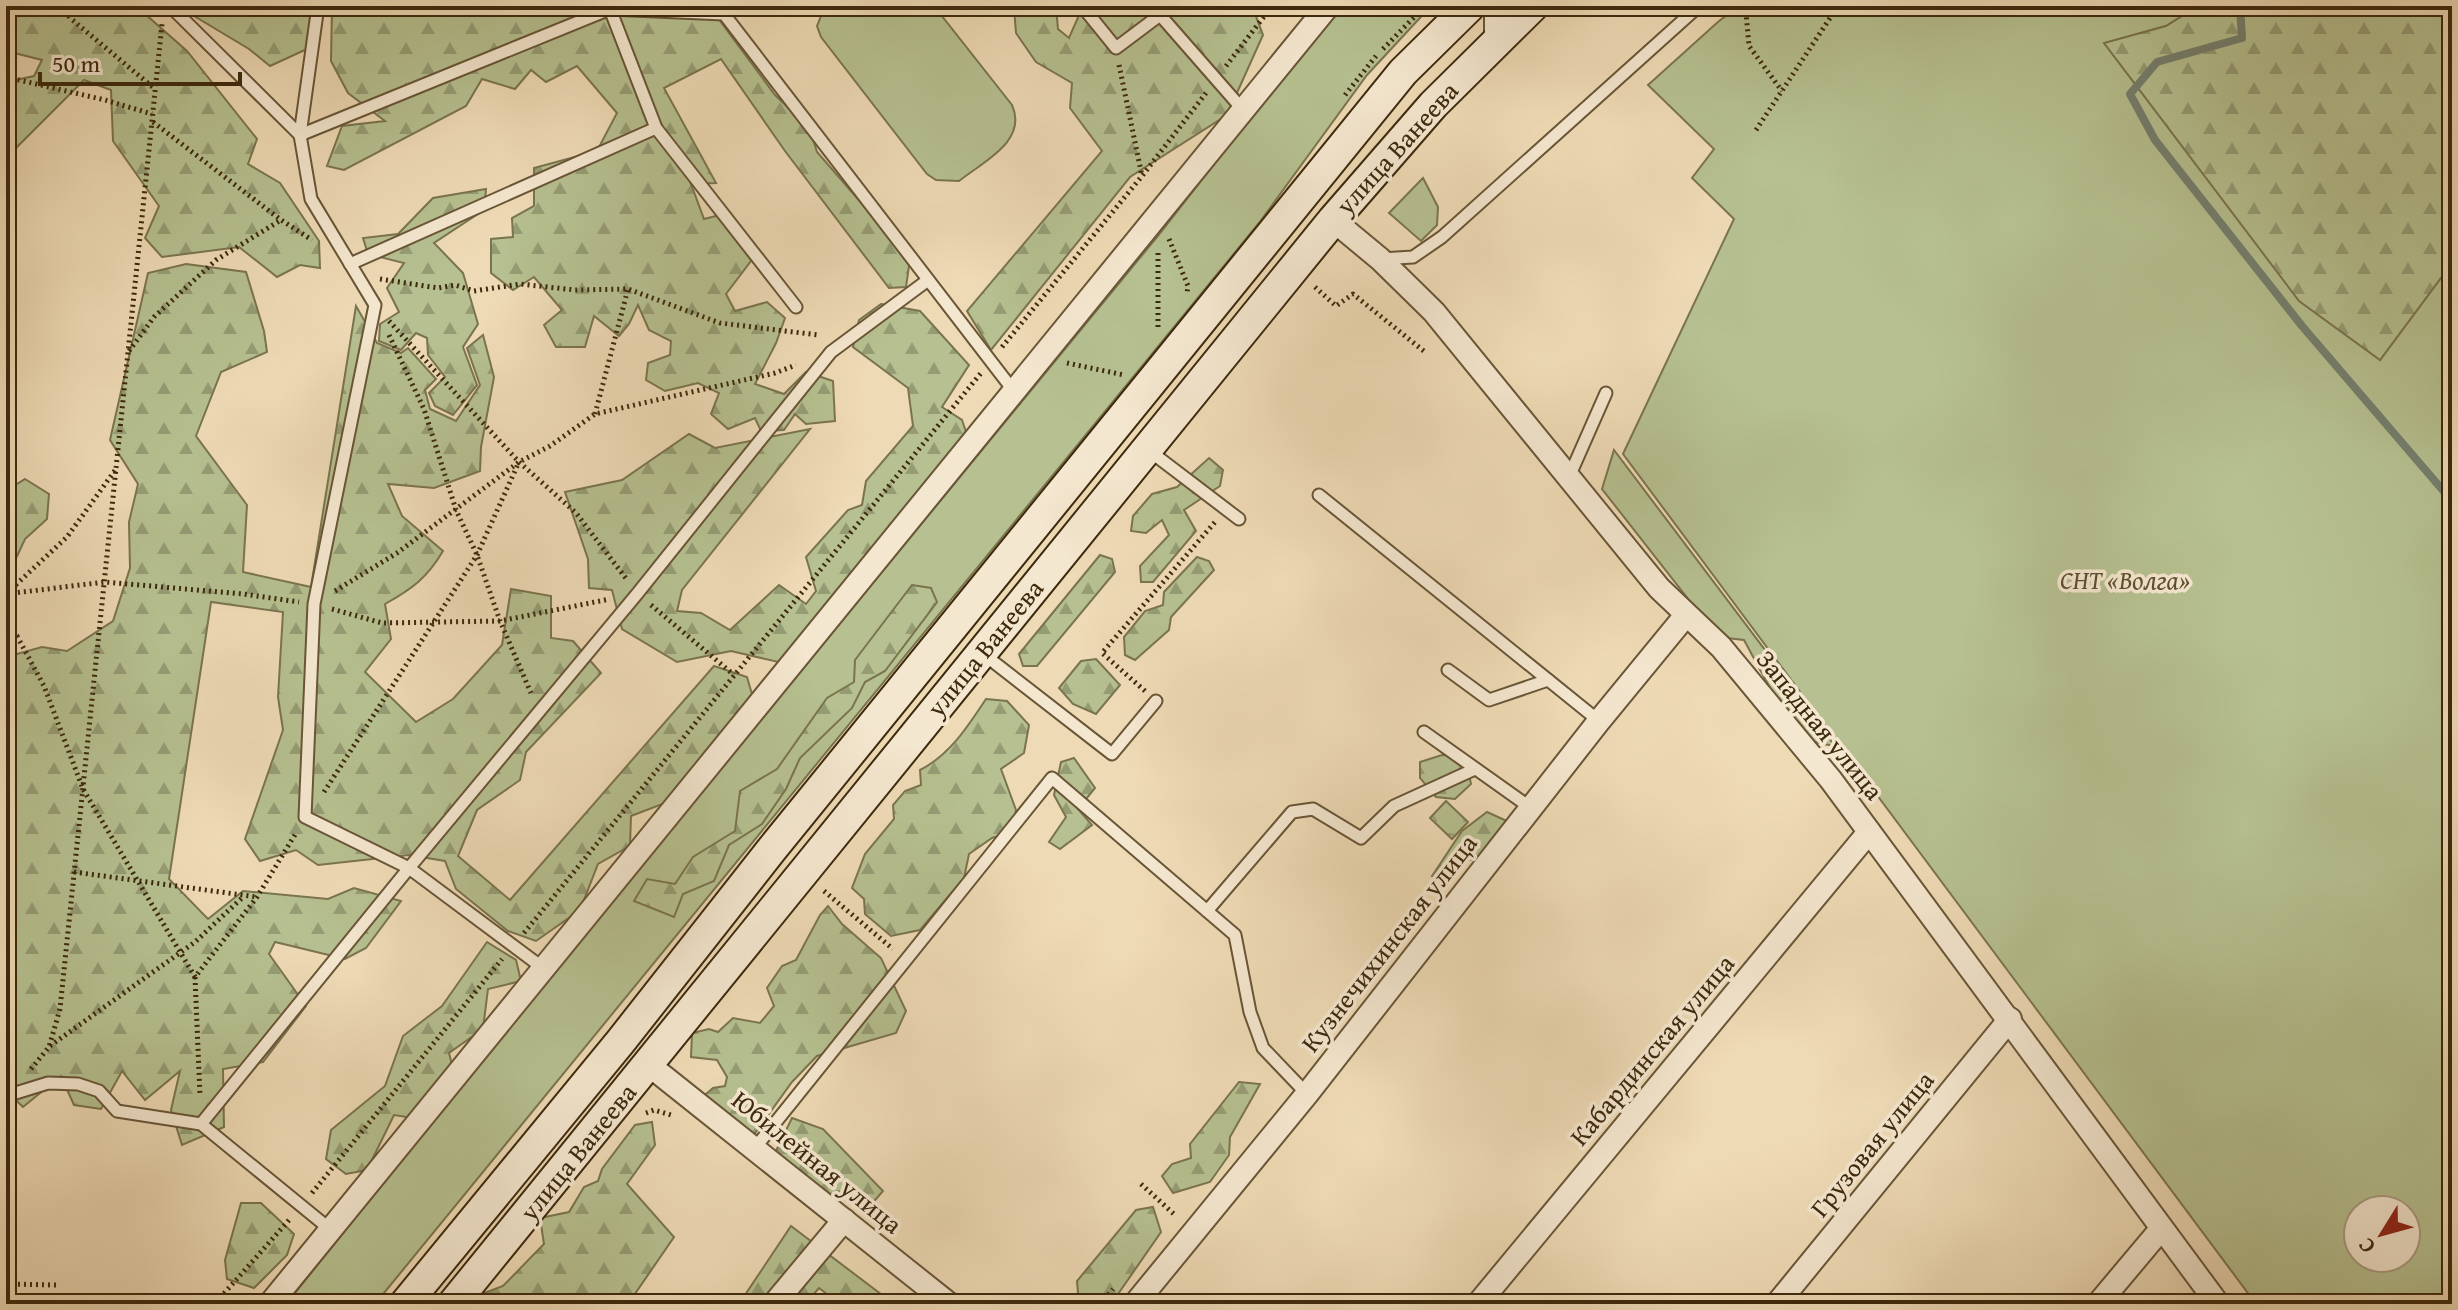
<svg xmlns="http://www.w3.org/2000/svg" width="2458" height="1310" font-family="'Gentium Book Plus',serif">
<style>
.green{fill:#b6c090;stroke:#7a744e;stroke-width:2;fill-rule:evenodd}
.forest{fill:url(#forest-firs);stroke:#7a744e;stroke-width:2}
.park{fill:url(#park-crowns);stroke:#7a744e;stroke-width:2}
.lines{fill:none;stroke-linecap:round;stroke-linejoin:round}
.stream{stroke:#74806f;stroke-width:8}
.service-casing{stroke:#695537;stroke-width:15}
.minor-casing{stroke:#695537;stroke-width:26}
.tertiary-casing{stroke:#695537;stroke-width:30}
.secondary-casing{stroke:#3d290d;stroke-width:34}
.path{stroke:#3d290d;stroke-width:5;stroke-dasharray:2 4;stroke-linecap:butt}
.service{stroke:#f4e7cf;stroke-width:11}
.minor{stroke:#f4e7cf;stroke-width:22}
.tertiary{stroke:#f4e7cf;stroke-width:26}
.secondary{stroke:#f4e7cf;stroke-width:30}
.labels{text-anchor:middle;stroke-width:7;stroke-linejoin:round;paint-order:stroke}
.street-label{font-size:26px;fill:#3d290d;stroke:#f4e7cf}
.park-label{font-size:26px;font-style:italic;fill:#5b4f2e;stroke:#f4e7cf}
</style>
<defs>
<pattern id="forest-firs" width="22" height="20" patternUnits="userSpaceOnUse" patternTransform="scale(2)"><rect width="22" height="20" fill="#b6c090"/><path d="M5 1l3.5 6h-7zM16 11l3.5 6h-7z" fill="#959c74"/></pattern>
<pattern id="park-crowns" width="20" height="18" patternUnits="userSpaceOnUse" patternTransform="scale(2)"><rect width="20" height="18" fill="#b6c090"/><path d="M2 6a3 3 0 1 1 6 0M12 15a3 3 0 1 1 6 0" fill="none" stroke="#959c74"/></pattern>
</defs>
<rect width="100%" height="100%" fill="#eedab5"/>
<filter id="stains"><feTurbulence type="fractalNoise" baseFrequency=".0025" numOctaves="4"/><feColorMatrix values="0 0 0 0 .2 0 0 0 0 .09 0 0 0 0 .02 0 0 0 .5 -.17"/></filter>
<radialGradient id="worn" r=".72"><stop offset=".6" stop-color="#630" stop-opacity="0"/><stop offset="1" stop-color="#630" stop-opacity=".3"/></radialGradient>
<g class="green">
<path d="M825,6H934L1012,105C1028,141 984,161 959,181L936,180L927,174L821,37L817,26Z"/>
<path d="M1338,6H1431L1367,75L1259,223L375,1304H286L545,982L1157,237Z"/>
<path d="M1739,6H2198L2166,26L2105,43L2380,360L2452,263V1304H2256L1623,454L1734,219L1692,178L1714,149L1648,85L1719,21ZM2358,1210H2406V1258H2358Z"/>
<path d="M1423,178L1438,207L1437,225L1421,241L1389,213Z"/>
<path d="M1614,450L1824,728L1834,746L1810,741L1771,690L1744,640L1718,637L1602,489Z"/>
</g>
<g class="forest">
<path d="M6,6H136L187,51L257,139L248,164L280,183L319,241L320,268L300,265L277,277L239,247L162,257L145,238L159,206L113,141L111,90L84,80L6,158V82L34,76L42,60L6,51Z"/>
<path d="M188,6H314L307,49L270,66L249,49L189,13Z"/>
<path d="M332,6H709L775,95L809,127L817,152L910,259L906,287L889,288L785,151L721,59L664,88L716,183L691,184L704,219L728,213L757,253L726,294L735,311L767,302L785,318L776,343L755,384L784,394L806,372L833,381L835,421L806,424L795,414L784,430L761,431L755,418L728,429L711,414L719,393L698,383L665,391L646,380L648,363L670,355L671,341L649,330L638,305L629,324L619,336L594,316L585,347H556L544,325L562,310L534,277L513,290L491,273V239L513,237L512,218L534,206V168L597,151L617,113L577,66L546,82L531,70L515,89L482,79L466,106L344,170L327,166L342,126L385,121L348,93L331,61Z"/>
<path d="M1010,6H1056L1058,29L1069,38L1083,6H1111L1129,12L1134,6H1252L1263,35L1227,115L1130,177L991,350L967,311L1102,151L1070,108L1072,83L1036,62L1016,33L1014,8Z"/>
<path d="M2198,6H2452V263L2380,360L2299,301L2104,43L2166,26Z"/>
<path d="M486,189L484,210L434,243L463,273L478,324L463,347L477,385L453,415L435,406L429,393L445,377L428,355L427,338L416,333L401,350L379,341L380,324L399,312L387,288L404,263L368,254L363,238L398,234L433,198Z"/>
<path d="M186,264L246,272L264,331L267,352L221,372L196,436L247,505L243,572L311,587L356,306L377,343L401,353L408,348L436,379L425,390L430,409L456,421L480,385L467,348L483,335L494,377L481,447L480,471L434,488L388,484L402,516L443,551C427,578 412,589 385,604L391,639L365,672L416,722L453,699L502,645L511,589L551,596V638L573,641L601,673L526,752L520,780L477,810L458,856L510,900L714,666L747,677L754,701L673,800L631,816L630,846L598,864L580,910L536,941L508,931L456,889L445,861L409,855L318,865L296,850L260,861L245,839L283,730L278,697L283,612L211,602L169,879L208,919L243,891L328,899L354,888L401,901L366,948L345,959L275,942L269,954L306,1006L263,1062L223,1069L224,1127L182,1145L171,1110L180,1071L145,1100L122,1071L101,1109L74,1105L61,1076L23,1107L6,1091V657L42,647L67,651L113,621L130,568L129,522L138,484L110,440L148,273Z"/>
<path d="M881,304L920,311L969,365L942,407L962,420L972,450L783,663L731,651L677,662L622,629L612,590L589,588L588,559L565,492L622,480L689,434L715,448L810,429L682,590L677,611L701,613L730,630L779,585L806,604L816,591L806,557L848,510L862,505L866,481L913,426L908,388L853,347L859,320Z"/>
<path d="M1209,458L1223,470L1220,486L1184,510L1196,531L1153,582H1141L1140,566L1169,535L1162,520L1146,533L1131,531L1133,516L1152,494L1177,487Z"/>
<path d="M25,479L49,494L47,519L25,539L12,567L6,571V491Z"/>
<path d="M1100,555L1112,559L1115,572L1037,666H1023L1019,654Z"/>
<path d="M1197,557L1209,561L1214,570L1171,617L1169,630L1135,660L1125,655L1124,637L1145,611L1163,605L1164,592Z"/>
<path d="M912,585L931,588L937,602L885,671L865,682L852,708L800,758L786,789L762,824L729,845L714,881L683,894L674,917L634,901L647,879L675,884L693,857L735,831L740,791L777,769L827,698L854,682L855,660Z"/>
<path d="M1096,659L1120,685L1096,714L1073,704L1059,688L1081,661Z"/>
<path d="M986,699L1007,701L1029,725L1024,753L1001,769L1016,810L1012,832L992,838L969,854L964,878L920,930L891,936L865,914L864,899L852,888L865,854L894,819L893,805L905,791L921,785L920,770C950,755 968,726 986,699Z"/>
<path d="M1442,755L1465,756L1471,784L1455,799L1436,797L1420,778V762Z"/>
<path d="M1074,758L1095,788L1078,809L1092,825L1060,849L1049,842L1066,817L1054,795L1061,762Z"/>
<path d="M1487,812L1509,822L1481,862L1464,858L1440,880L1432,876L1462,831Z"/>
<path d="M828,906L842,924L881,958L906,1011L896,1033L817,1056L792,1082L753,1136L705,1095L713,1088L725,1086L727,1077L717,1060L691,1057L692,1033L709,1029L718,1032L733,1018L760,1023L774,1006L767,988L782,966L796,960L820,915Z"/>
<path d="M487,942L516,960L521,981L488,989L483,1029L449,1053L457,1085L426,1120L394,1115L367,1170L346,1174L326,1159L331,1130L385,1086L403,1036L442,1006Z"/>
<path d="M1239,1082L1260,1084L1230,1137L1229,1155L1210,1182L1173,1193L1162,1176L1172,1164L1191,1158L1190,1144Z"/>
<path d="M792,1118L823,1129L883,1191L869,1207L838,1191L823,1197L773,1157Z"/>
<path d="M652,1122L655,1145L627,1184L674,1237L628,1304H469L476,1296L503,1286L544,1244L540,1218L569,1212L584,1187L598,1181L602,1169L635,1125Z"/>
<path d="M241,1203H261L294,1234L287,1255L254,1288L227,1279L225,1260Z"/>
<path d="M1153,1207L1161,1232L1116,1297L1100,1304H1061L1078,1293L1077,1281L1136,1210Z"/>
<path d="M791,1226L894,1304H840L819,1288L805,1304H739Z"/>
</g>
<path class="park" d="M1446,801L1468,822L1452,839L1430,818Z"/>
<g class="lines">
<path class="stream" d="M2240,6L2242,38L2157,62L2130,94L2155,140L2302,326L2452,501"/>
<defs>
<g id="service">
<path d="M170,6L300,135"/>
<path d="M318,6L300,135L311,199L375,305L314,604L305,817L409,868L543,968"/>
<path d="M1082,6L1116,48L1160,15"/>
<path d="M1163,6L1160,15L1244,111"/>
<path d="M610,9L656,128L796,307"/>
<path d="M300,135L610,9L724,14L1013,390"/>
<path d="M1381,259L1413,257L1442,237L1699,6"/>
<path d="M350,264L656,128"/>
<path d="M1147,449L1239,519"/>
<path d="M1569,477L1606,393"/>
<path d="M1319,495L1599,721"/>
<path d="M982,653L1112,754L1156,701"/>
<path d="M1448,670L1489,700L1548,680"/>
<path d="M1424,732L1531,808"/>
<path d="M1207,911L1292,812L1313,809L1361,838L1394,806L1475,769"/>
<path d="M6,1096L48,1083L78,1084L99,1091L117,1111L201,1124L331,1230"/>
<path d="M201,1124L409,868L637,594L831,352L928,280"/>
<path d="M755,1148L1052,778L1235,935L1250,1012L1263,1048L1307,1094"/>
</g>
<g id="minor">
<path d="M1333,220L1380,259L1434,312L1659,588L1721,647L1831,780L2218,1304"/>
<path d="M649,1065L949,1304"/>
<path d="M270,1304L1328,6"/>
<path d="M774,1304L844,1220"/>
<path d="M1135,1304L1307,1094L1599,721L1686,615"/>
<path d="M1478,1304L1869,832"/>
<path d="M1777,1304L2010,1019"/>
<path d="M2098,1304L2161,1229"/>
</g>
<path id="tertiary" d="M1498,6V39"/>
<g id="secondary">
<path d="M405,1304L621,1041L772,849L1403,72L1470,6"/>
<path d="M453,1304L1333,220L1433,105L1533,6"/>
</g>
</defs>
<use href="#service" class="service-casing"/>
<use href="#minor" class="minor-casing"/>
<use href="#tertiary" class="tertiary-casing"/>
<use href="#secondary" class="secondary-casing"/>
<g class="path">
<path d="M62,6L70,18L155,89"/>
<path d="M1743,6L1746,13L1749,46L1782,91"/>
<path d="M1383,49L1425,6"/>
<path d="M1119,65L1142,176"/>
<path d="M1226,66L1272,6"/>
<path d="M6,77L105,100L152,114"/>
<path d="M1345,95L1376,56"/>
<path d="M153,122L281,220L312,240"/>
<path d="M1756,130L1838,6"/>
<path d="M1169,239L1188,286L1187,293"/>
<path d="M1158,253V331"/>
<path d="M380,279L438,288L455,285L474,291L520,284L575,290L628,289L720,323L818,335"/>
<path d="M1315,287L1336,306L1353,294L1425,352"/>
<path d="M389,321L519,462L576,513L628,581"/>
<path d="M389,335L424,409L456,510L477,555L500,621L531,693"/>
<path d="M1002,347L1142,176L1206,93"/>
<path d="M129,351L154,317L216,260L281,220"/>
<path d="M1067,363L1124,375"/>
<path d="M595,414L628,289"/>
<path d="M335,591L397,553L519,462L550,446L595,414L775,373L796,365"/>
<path d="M7,593L67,537L116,469"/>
<path d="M6,594L105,582L243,594L299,602"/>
<path d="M651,605L734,675"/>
<path d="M332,609L382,623L500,621L610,599"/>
<path d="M6,631L17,636L44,686L83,789L195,977L257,897L296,833"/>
<path d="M1145,691L1102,653L1215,522"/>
<path d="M324,792L477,555L519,462"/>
<path d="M74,872L257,897"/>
<path d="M824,891L893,949"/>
<path d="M524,933L981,373"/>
<path d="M195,977L200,1096"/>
<path d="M50,1046L195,942L244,896"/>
<path d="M31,1069L49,1047L60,1009L162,24"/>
<path d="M646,1113L654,1110L671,1115"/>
<path d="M1141,1184L1175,1215"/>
<path d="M312,1193L502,959"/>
<path d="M6,1284L56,1285"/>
<path d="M220,1298L290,1219"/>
<path d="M1101,1304L1113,1289"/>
</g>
<use href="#service" class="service"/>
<use href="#minor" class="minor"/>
<use href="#tertiary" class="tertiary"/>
<use href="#secondary" class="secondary"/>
</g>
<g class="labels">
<g class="street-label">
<text transform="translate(1397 148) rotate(-48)" y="9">улица Ванеева</text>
<text transform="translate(985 648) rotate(-51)" y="9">улица Ванеева</text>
<text transform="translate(1820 725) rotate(51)" y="9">Западная улица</text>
<text transform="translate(1389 943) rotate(-52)" y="9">Кузнечихинская улица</text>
<text transform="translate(1652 1050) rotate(-50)" y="9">Кабардинская улица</text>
<text transform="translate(1872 1144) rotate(-51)" y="9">Грузовая улица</text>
<text transform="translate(578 1152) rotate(-51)" y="9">улица Ванеева</text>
<text transform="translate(817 1162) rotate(39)" y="9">Юбилейная улица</text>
</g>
<g class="park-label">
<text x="2125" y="589">СНТ «Волга»</text>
</g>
</g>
<rect width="2458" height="1310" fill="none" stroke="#eedab5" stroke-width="32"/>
<rect x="8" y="8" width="2442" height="1294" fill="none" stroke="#3d290d" stroke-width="4"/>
<rect x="16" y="16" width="2426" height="1278" fill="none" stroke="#3d290d" stroke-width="2"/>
<g transform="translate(2382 1234) rotate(233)"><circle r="38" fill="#f4e7cf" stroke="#ab9b81" stroke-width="2"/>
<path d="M0-6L14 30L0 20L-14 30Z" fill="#8f2418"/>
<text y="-12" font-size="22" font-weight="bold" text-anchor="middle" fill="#3d290d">С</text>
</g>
<path d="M40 72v12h200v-12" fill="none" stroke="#3d290d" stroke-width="4"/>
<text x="52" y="72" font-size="24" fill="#3d290d" stroke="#f4e7cf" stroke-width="6" paint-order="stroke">50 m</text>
<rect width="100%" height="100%" filter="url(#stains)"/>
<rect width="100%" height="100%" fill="url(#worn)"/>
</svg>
